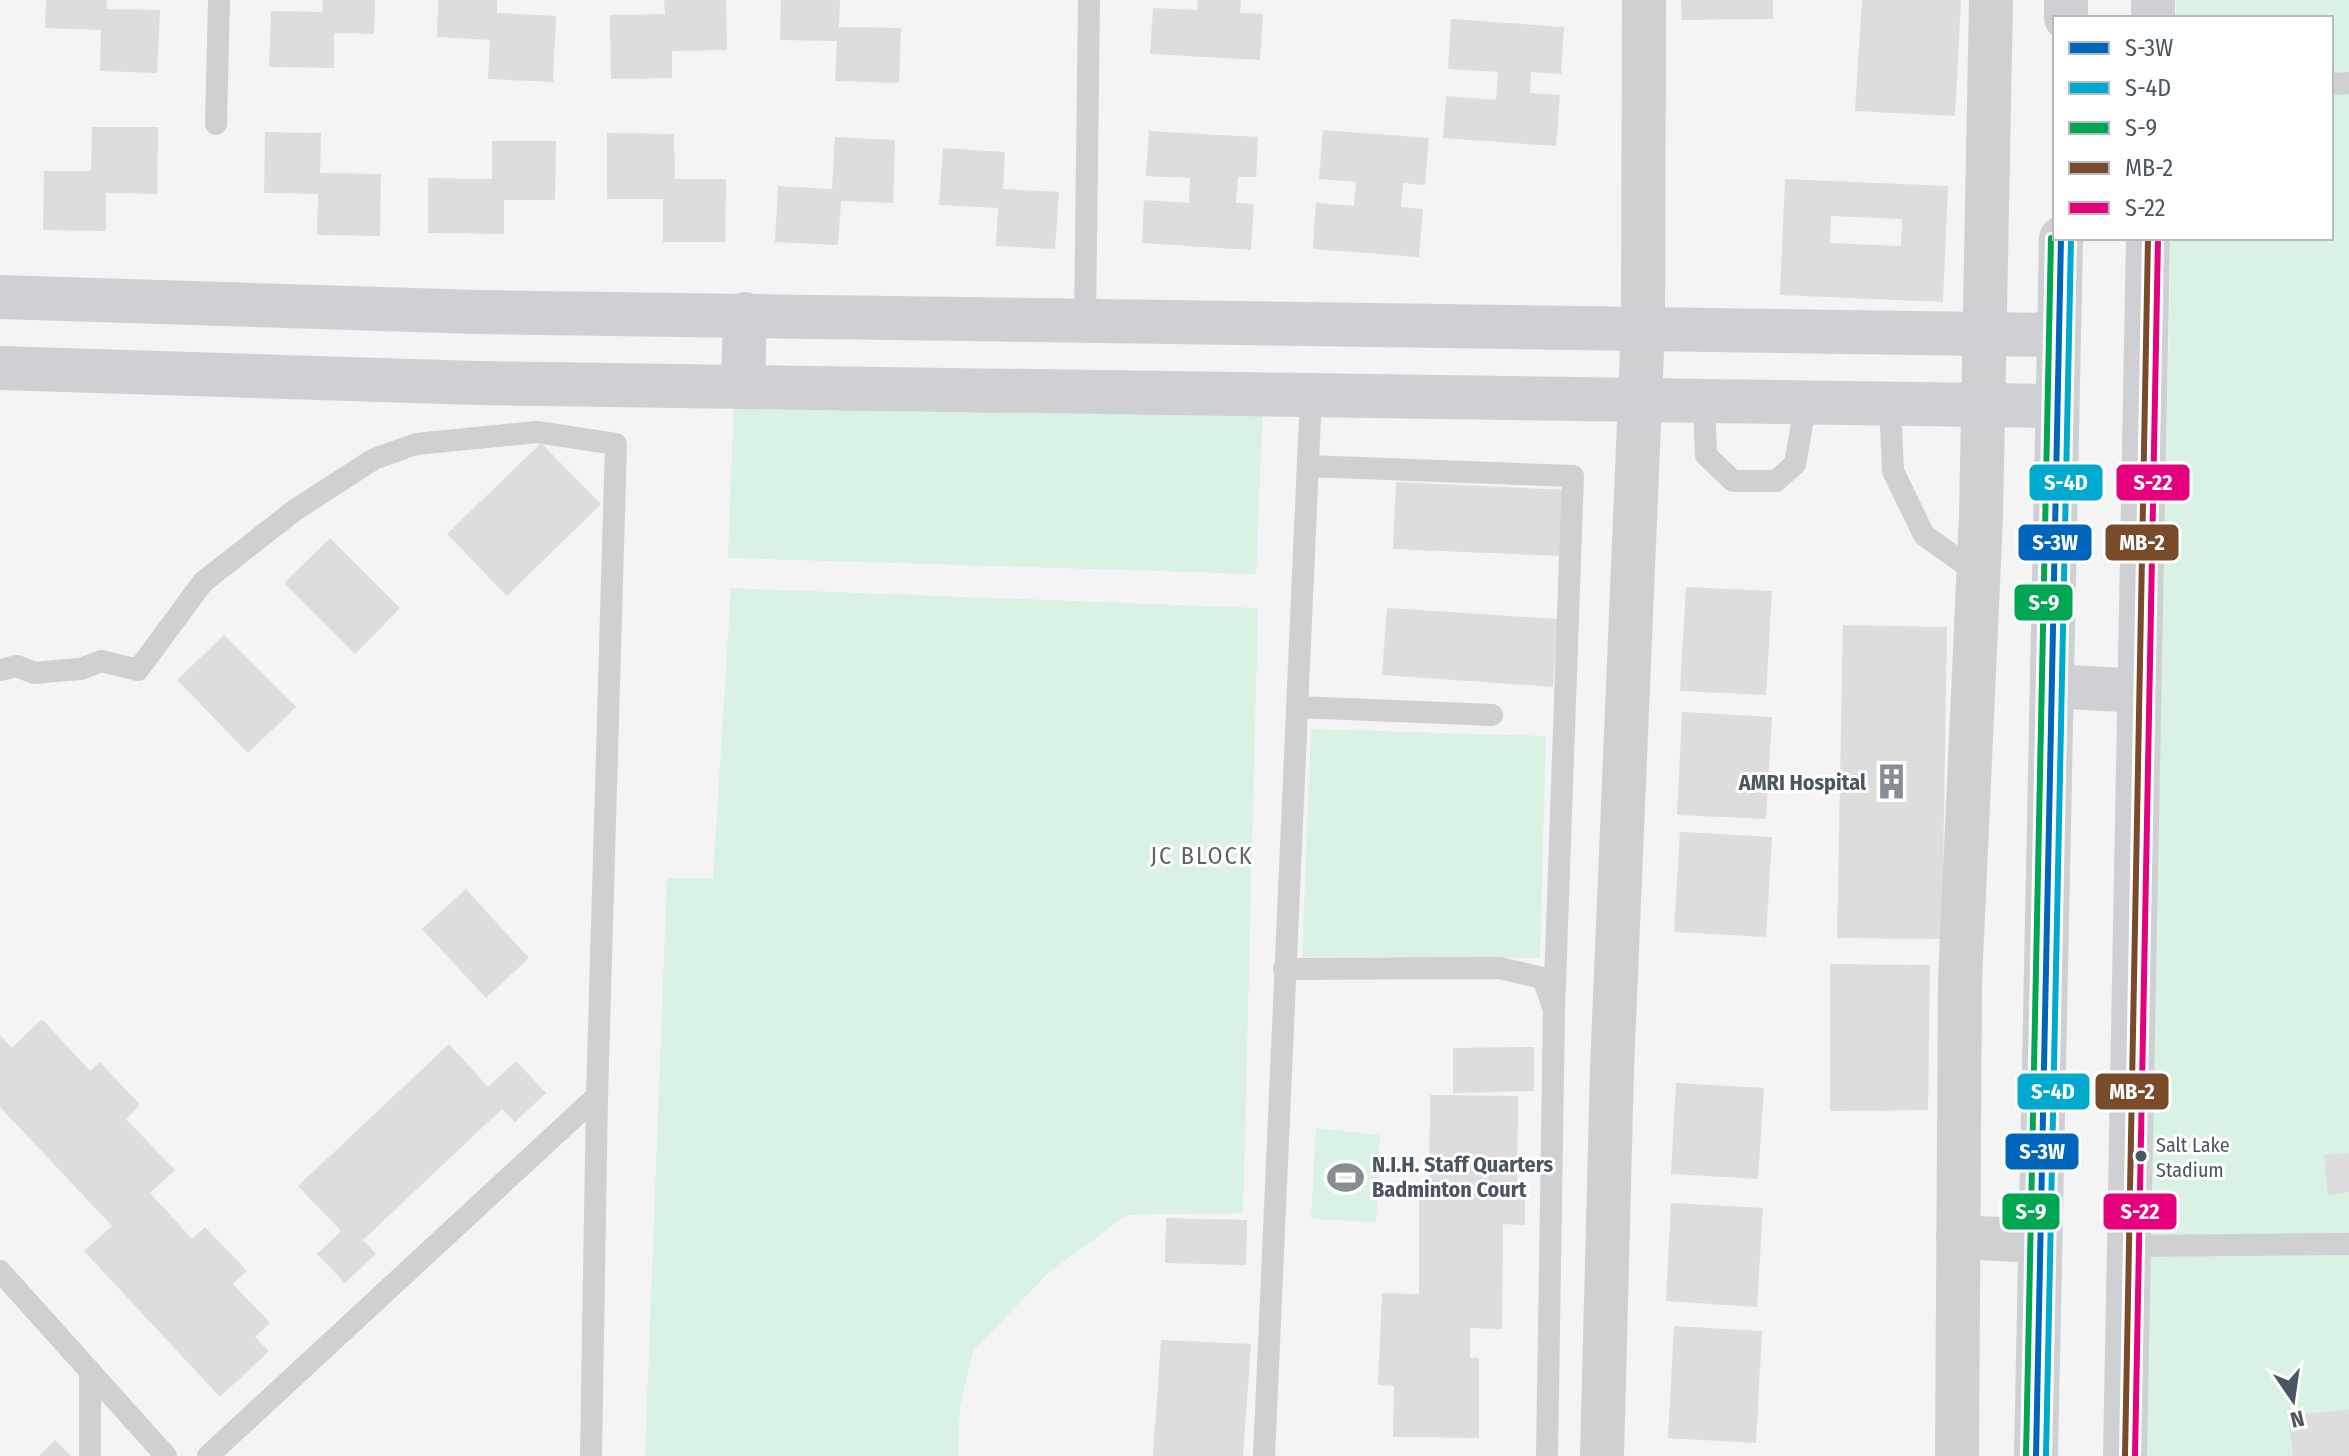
<svg xmlns="http://www.w3.org/2000/svg" width="2349" height="1456" font-family="'Fira Sans Condensed',sans-serif">
<style>
.green{fill:#d9f2e3}
.building{fill:#ddddde;fill-rule:evenodd}
.lines{fill:none;stroke-linecap:round;stroke-linejoin:round}
.lane{stroke:#ced0d2;stroke-width:22}
.street{stroke:#ced0d2;stroke-width:44}
.secondary{stroke:#ced0d4;stroke-width:44}
.bus-1-casing{stroke:#fff;stroke-width:12}
.bus-2-casing{stroke:#fff;stroke-width:12}
.bus-3-casing{stroke:#fff;stroke-width:12}
.bus-4-casing{stroke:#fff;stroke-width:12}
.bus-5-casing{stroke:#fff;stroke-width:12}
.bus-1{stroke:#0065bd;stroke-width:6}
.bus-2{stroke:#00a9ce;stroke-width:6}
.bus-3{stroke:#00a651;stroke-width:6}
.bus-4{stroke:#7a4b2a;stroke-width:6}
.bus-5{stroke:#e5007d;stroke-width:6}
.bus-dot{fill:#4a5661;stroke:#fff;stroke-width:3}
.labels{text-anchor:middle;stroke-width:6;stroke-linejoin:round;paint-order:stroke}
.bus-label{font-size:20px;fill:#4a5661;stroke:#fff;text-anchor:start}
.poi-label{font-size:22px;font-weight:bold;fill:#4a5661;stroke:#fff;text-anchor:end}
.neighbourhood-label{font-size:24px;letter-spacing:2px;fill:#5f6368;stroke:#fff}
.line-badge{stroke:#fff;stroke-width:3}
.badge-label{font-size:22px;text-anchor:middle;font-weight:bold;fill:#fff}
</style>
<rect width="100%" height="100%" fill="#f4f4f4"/>
<g class="green">
<path d="M2176,0H2349V1456H2144L2171,238H2331V18H2176Z"/>
<path d="M734,399L1263,405L1256,574L728,558Z"/>
<path d="M731,588L1258,608L1243,1213L1127,1215L1047,1274L973,1352L960,1406L958,1456H645L667,878H713Z"/>
<path d="M1311,729L1546,736L1540,958L1302,957Z"/>
<path d="M1316,1128L1380,1135L1376,1222L1311,1219Z"/>
</g>
<g class="building">
<path d="M46,0H107L106,9L160,10L157,73L100,71L101,30L45,28Z"/>
<path d="M323,0H375L374,34L334,33V68L269,67L271,11L322,12Z"/>
<path d="M438,0H497V13L556,16L553,82L488,79L490,40L437,37Z"/>
<path d="M664,0H726L727,50L672,51V78L611,79L610,15L665,14Z"/>
<path d="M781,0H840L839,27L901,28L899,83L835,81L837,41L780,40Z"/>
<path d="M1198,0H1241L1240,13L1263,14L1260,60L1150,54L1153,8L1197,10Z"/>
<path d="M1681,0H1773V19L1682,20Z"/>
<path d="M1862,0H1961L1955,116L1855,111Z"/>
<path d="M1451,19L1564,27L1561,74L1531,72L1530,93L1560,95L1556,146L1443,138L1446,96L1496,100L1498,72L1448,69Z"/>
<path d="M92,127H158L157,194L106,193V231L43,230L44,171H91Z"/>
<path d="M1323,130L1429,138L1425,185L1403,183L1401,207L1423,209L1419,257L1313,249L1316,203L1354,206L1356,182L1319,179Z"/>
<path d="M1149,131L1258,137L1256,177H1238L1236,203L1254,204L1251,250L1142,243L1144,200L1189,203L1190,178L1146,176Z"/>
<path d="M265,132L321,133L320,173L381,174L380,236L317,235L318,194L264,193Z"/>
<path d="M607,133L674,134L675,179H726L725,242H663V199H607Z"/>
<path d="M835,137L895,140L893,203L841,201L838,245L775,242L778,186L832,189Z"/>
<path d="M492,141H556L555,200H504V234L428,233V178L492,179Z"/>
<path d="M943,148L1005,152L1003,189L1059,192L1055,249L996,246L998,208L939,205Z"/>
<path d="M1785,179L1948,186L1943,302L1780,295ZM1831,216L1902,219L1901,246L1830,243Z"/>
<path d="M541,443L601,504L507,596L447,534Z"/>
<path d="M1396,482L1566,490L1562,556L1393,549Z"/>
<path d="M330,538L400,608L355,654L284,583Z"/>
<path d="M1686,587L1772,591L1766,695L1680,691Z"/>
<path d="M1387,608L1558,619L1553,687L1382,675Z"/>
<path d="M1843,625L1947,627L1942,939L1837,938Z"/>
<path d="M224,635L296,707L248,753L177,680Z"/>
<path d="M1682,712L1772,717L1766,819L1677,815Z"/>
<path d="M1680,832L1772,837L1766,937L1674,932Z"/>
<path d="M466,889L529,958L486,998L422,929Z"/>
<path d="M1830,964L1930,965L1928,1110L1830,1111Z"/>
<path d="M42,1019L90,1071L100,1062L140,1105L126,1119L175,1170L150,1193L192,1239L205,1227L247,1271L233,1284L270,1323L255,1337L269,1351L220,1397L84,1251L112,1226L0,1107V1035L12,1048Z"/>
<path d="M449,1044L488,1087L516,1061L546,1093L515,1122L502,1109L363,1240L376,1254L345,1283L317,1254L341,1231L298,1186Z"/>
<path d="M1534,1047V1091L1453,1093V1048Z"/>
<path d="M1676,1083L1764,1088L1758,1179L1671,1174Z"/>
<path d="M1430,1095L1518,1096L1517,1191H1525V1225L1503,1224L1502,1329L1470,1328V1358H1479V1438L1393,1437L1394,1386L1378,1385L1382,1293L1419,1294V1190H1429Z"/>
<path d="M2349,1153V1192L2328,1196L2324,1155Z"/>
<path d="M1671,1203L1763,1208L1757,1307L1666,1301Z"/>
<path d="M1166,1218L1247,1220L1246,1265L1165,1263Z"/>
<path d="M1674,1326L1762,1331L1756,1443L1668,1438Z"/>
<path d="M1161,1340L1251,1344L1243,1456H1153Z"/>
<path d="M2349,1410V1456H2293L2288,1415Z"/>
<path d="M55,1440L71,1456H39Z"/>
</g>
<g class="lines">
<g class="lane">
<path d="M2331,84L2349,83"/>
<path d="M216,124L219,0"/>
<path d="M1085,320L1089,0"/>
<path d="M1704,400L1706,455L1733,481H1776L1795,464L1806,402"/>
<path d="M1890,403L1893,471L1924,535L1977,573"/>
<path d="M1308,466L1573,476L1554,1010"/>
<path d="M0,670L17,666L34,673L55,671L81,669L101,661L138,670L203,582L295,510L374,459L416,444L537,432L616,444L597,1096L591,1456"/>
<path d="M1297,707L1492,715"/>
<path d="M1284,969L1499,968L1543,978L1554,1010L1547,1456"/>
<path d="M2129,1246L2349,1244"/>
<path d="M0,1271L166,1456"/>
<path d="M90,1456V1371"/>
<path d="M208,1456L597,1096"/>
<path d="M1264,1456L1311,394"/>
</g>
<g class="street">
<path d="M1958,1237L2040,1241"/>
<path d="M1602,1456L1612,1069L1643,328L1644,0"/>
<path d="M1957,1456L1960,981L1981,517L1991,0"/>
</g>
<g class="secondary">
<path d="M2066,18V0"/>
<path d="M2153,18V0"/>
<path d="M0,297L477,312L2059,335"/>
<path d="M0,368L476,383L2057,406"/>
<path d="M743,385L745,314"/>
<path d="M2052,686L2139,691"/>
<path d="M2036,1456L2061,238"/>
<path d="M2125,1456L2148,238"/>
</g>
<defs>
<path id="bus-1" d="M2036,1456L2061,238"/>
<path id="bus-2" d="M2046,1456L2071,238"/>
<path id="bus-3" d="M2026,1456L2051,238"/>
<path id="bus-4" d="M2125,1456L2148,238"/>
<path id="bus-5" d="M2135,1456L2158,238"/>
</defs>
<use href="#bus-1" class="bus-1-casing"/>
<use href="#bus-2" class="bus-2-casing"/>
<use href="#bus-3" class="bus-3-casing"/>
<use href="#bus-4" class="bus-4-casing"/>
<use href="#bus-5" class="bus-5-casing"/>
<use href="#bus-1" class="bus-1"/>
<use href="#bus-2" class="bus-2"/>
<use href="#bus-3" class="bus-3"/>
<use href="#bus-4" class="bus-4"/>
<use href="#bus-5" class="bus-5"/>
</g>
<defs>
<symbol id="building-bare" viewBox="-9 -9 18 18"><path d="M-4-6H4V6H1V3H-1V6H-4ZM-2.5-4.3h1.7v1.8h-1.7ZM.8-4.3h1.7v1.8H.8ZM-2.5-1h1.7V.8h-1.7ZM.8-1h1.7V.8H.8Z" fill="#868d94" stroke="#fff" stroke-width="2.5" paint-order="stroke"/></symbol>
<symbol id="stadium-bare" viewBox="-9 -9 18 18"><path d="M0-5a6.5 5 0 1 0 0 10a6.5 5 0 1 0 0-10ZM-3.5-1.8h7v3.6h-7Z" fill="#868d94" stroke="#fff" stroke-width="2.5" paint-order="stroke"/></symbol>
</defs>
<g fill-rule="evenodd">
<use href="#building-bare" x="1866" y="756" width="51" height="51"/>
<use href="#stadium-bare" x="1320" y="1152" width="51" height="51"/>
</g>
<circle class="bus-dot" cx="2141" cy="1156" r="7"/>
<g class="labels">
<g class="bus-label">
<text x="2156" y="1152">Salt Lake<tspan x="2156" dy="25">Stadium</tspan></text>
</g>
<g class="poi-label">
<text x="1866" y="790">AMRI Hospital</text>
<text x="1372" y="1172" text-anchor="start">N.I.H. Staff Quarters<tspan x="1372" dy="25">Badminton Court</tspan></text>
</g>
<g class="neighbourhood-label">
<text x="1202" y="864">JC BLOCK</text>
</g>
</g>
<g class="line-badge">
<rect x="2115" y="463" width="76" height="39" rx="8" fill="#e5007d"/>
<rect x="2028" y="463" width="76" height="39" rx="8" fill="#00a9ce"/>
<rect x="2017" y="523" width="76" height="39" rx="8" fill="#0065bd"/>
<rect x="2104" y="523" width="76" height="39" rx="8" fill="#7a4b2a"/>
<rect x="2013" y="583" width="61" height="39" rx="8" fill="#00a651"/>
<rect x="2094" y="1072" width="76" height="39" rx="8" fill="#7a4b2a"/>
<rect x="2016" y="1072" width="75" height="39" rx="8" fill="#00a9ce"/>
<rect x="2004" y="1132" width="76" height="39" rx="8" fill="#0065bd"/>
<rect x="2001" y="1192" width="60" height="39" rx="8" fill="#00a651"/>
<rect x="2102" y="1192" width="76" height="39" rx="8" fill="#e5007d"/>
</g>
<g class="badge-label">
<text x="2153" y="490">S-22</text>
<text x="2066" y="490">S-4D</text>
<text x="2055" y="550">S-3W</text>
<text x="2142" y="550">MB-2</text>
<text x="2044" y="610">S-9</text>
<text x="2132" y="1099">MB-2</text>
<text x="2053" y="1099">S-4D</text>
<text x="2042" y="1159">S-3W</text>
<text x="2031" y="1219">S-9</text>
<text x="2140" y="1219">S-22</text>
</g>
<rect x="2053" y="16" width="280" height="224" fill="#ffffff" stroke="#b7bbc0" stroke-width="2"/>
<rect x="2069" y="42" width="40" height="12" fill="#0065bd" stroke="#b7bbc0" stroke-width="2"/>
<text x="2125" y="56" font-size="24" fill="#4a5661">S-3W</text>
<rect x="2069" y="82" width="40" height="12" fill="#00a9ce" stroke="#b7bbc0" stroke-width="2"/>
<text x="2125" y="96" font-size="24" fill="#4a5661">S-4D</text>
<rect x="2069" y="122" width="40" height="12" fill="#00a651" stroke="#b7bbc0" stroke-width="2"/>
<text x="2125" y="136" font-size="24" fill="#4a5661">S-9</text>
<rect x="2069" y="162" width="40" height="12" fill="#7a4b2a" stroke="#b7bbc0" stroke-width="2"/>
<text x="2125" y="176" font-size="24" fill="#4a5661">MB-2</text>
<rect x="2069" y="202" width="40" height="12" fill="#e5007d" stroke="#b7bbc0" stroke-width="2"/>
<text x="2125" y="216" font-size="24" fill="#4a5661">S-22</text>
<g transform="translate(2293 1400) rotate(167)" stroke="#ffffff" stroke-width="6" paint-order="stroke">
<path d="M0-6L14 30L0 20L-14 30Z" fill="#4a5661"/>
<text y="-12" font-size="22" font-weight="bold" text-anchor="middle" fill="#4a5661">N</text>
</g>
</svg>
